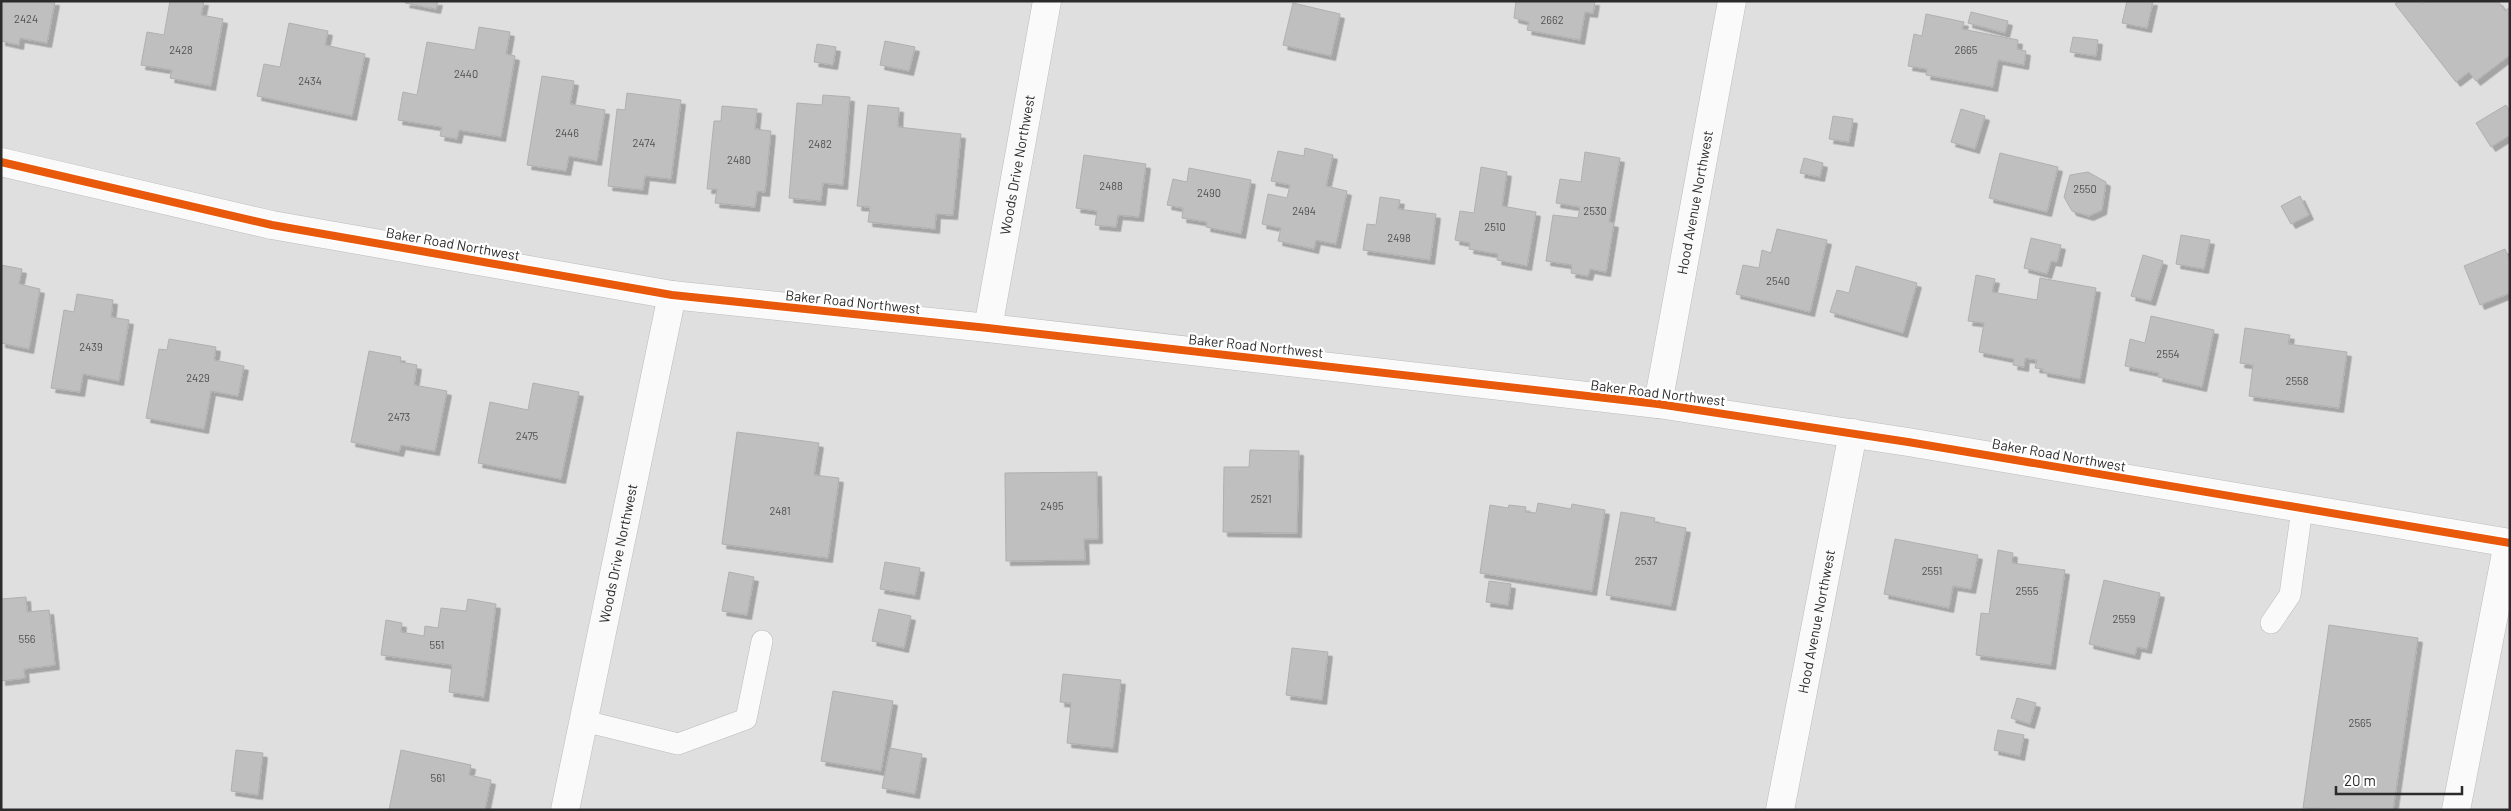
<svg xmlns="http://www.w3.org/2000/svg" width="2511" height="811" font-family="Barlow,sans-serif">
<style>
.building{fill:#bfbfbf;stroke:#b0b0b0;filter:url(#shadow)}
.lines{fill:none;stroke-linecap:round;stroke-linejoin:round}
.lane-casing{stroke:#bbb;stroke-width:22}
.street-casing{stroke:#bbb;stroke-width:29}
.secondary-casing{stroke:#bbb;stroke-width:29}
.lane{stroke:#fafafa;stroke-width:21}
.street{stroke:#fafafa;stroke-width:28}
.secondary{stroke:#fafafa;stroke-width:28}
.cycleway-casing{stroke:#fff;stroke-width:11}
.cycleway{stroke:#e8590c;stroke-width:8}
.labels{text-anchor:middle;stroke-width:4.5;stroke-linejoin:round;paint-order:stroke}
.number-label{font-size:11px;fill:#505051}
.street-label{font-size:14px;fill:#2b2b2c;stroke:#fff}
</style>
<defs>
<filter id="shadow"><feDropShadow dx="4.5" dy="4.5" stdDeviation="0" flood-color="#0004"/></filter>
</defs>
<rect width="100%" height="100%" fill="#dfdfdf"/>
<g class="building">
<path d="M1,1H55L47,43L20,38L19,45L1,41Z"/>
<path d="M170,1H204L201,15L223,19L211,86L170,78L172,70L141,65L147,32L164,35Z"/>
<path d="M406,1H438L436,9L405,3Z"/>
<path d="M1516,1H1595L1593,13L1585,12L1580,40L1527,30L1529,22L1514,18Z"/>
<path d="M2127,1H2153L2147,28L2122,23Z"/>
<path d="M2399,1H2419L2421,4L2426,1H2498L2505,11L2510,7V55L2476,81L2469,72L2456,82L2395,4Z"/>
<path d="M1293,3L1340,14L1331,56L1283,45Z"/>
<path d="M1971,12L2008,21L2005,33L1968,23Z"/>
<path d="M1926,14L1964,22L1962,29L2018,40L2017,49L2026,51L2024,65L1998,60L1993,87L1926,75L1927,69L1908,66L1914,34L1922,36Z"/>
<path d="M289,23L328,31L325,45L365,54L352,116L257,96L264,64L280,67Z"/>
<path d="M479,27L510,32L506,54L515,56L501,137L459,130L457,139L440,136L442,127L398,120L403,92L417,95L427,42L475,50Z"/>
<path d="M2073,37L2098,40L2096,56L2070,52Z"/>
<path d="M885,41L915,47L909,71L880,65Z"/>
<path d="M817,44L836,47L833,65L814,62Z"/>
<path d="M542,76L574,81L570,104L605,110L597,161L569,156L566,171L527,165Z"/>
<path d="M627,93L681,100L671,179L645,176L643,190L608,186L617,109L625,110Z"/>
<path d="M823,95L850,97L843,185L823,183L821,201L789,198L797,103L822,105Z"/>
<path d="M868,105L899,108L898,127L961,134L953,215L936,214L935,229L868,222L870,207L857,206Z"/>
<path d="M2506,105L2510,112V135L2491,147L2476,123Z"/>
<path d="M722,106L757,109L755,129L771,131L765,192L757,191L755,207L715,203L717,189H707L714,121H721Z"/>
<path d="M1961,109L1985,116L1975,149L1951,142Z"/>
<path d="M1833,116L1853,119L1849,142L1829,139Z"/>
<path d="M1305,148L1333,155L1326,186L1347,191L1336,244L1316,240L1314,249L1278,241L1281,228L1262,224L1268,194L1287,198L1290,185L1271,181L1278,151L1304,156Z"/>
<path d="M1585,152L1620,158L1609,222L1614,223L1606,272L1590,269L1588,276L1571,273L1572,265L1546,261L1553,215L1578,218L1580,207L1556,203L1560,179L1581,182Z"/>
<path d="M2000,153L2058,167L2047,212L1989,198Z"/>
<path d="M1084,155L1146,164L1139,217L1118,215L1116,227L1095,225L1097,211L1076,208Z"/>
<path d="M1804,158L1823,163L1820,177L1800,173Z"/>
<path d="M1481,167L1507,172L1502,206L1536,212L1527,266L1497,260L1498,254L1469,249L1470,243L1455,240L1460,211L1474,213Z"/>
<path d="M1189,168L1251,180L1241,234L1206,227L1207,222L1182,218L1183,208L1167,205L1173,179L1187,182Z"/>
<path d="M2088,172L2106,182L2102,210L2089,216L2072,211L2064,197L2070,175Z"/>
<path d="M2300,196L2309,215L2291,224L2281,206Z"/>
<path d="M1380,197L1400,200L1398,209L1436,214L1430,260L1363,250L1367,224L1376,225Z"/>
<path d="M1777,229L1827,240L1810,312L1736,294L1743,265L1759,268L1762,250L1771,253Z"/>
<path d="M2181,235L2210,240L2204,269L2176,264Z"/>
<path d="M2031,238L2061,245L2057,262L2051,261L2047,274L2024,268Z"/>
<path d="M2505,249L2510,260V293L2480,305L2464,266Z"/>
<path d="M2143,255L2163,261L2151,301L2131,296Z"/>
<path d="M1,265L22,269L19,284L40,289L29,349L1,343Z"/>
<path d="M1856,266L1917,283L1903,333L1830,312L1837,290L1849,293Z"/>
<path d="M1976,275L1995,279L1992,292L2037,300L2040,278L2096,288L2080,379L2043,372V369L2035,368L2037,360L2025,358L2024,367L2013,365L2014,359L1979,352L1984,323L1968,321Z"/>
<path d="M77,294L113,300L111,317L129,320L119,381L83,374L80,392L51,388L64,310L74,312Z"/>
<path d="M2151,316L2214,330L2202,387L2158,377L2159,373L2125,366L2130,339L2145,343Z"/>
<path d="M2245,328L2290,335L2288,344L2347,352L2339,408L2249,396L2253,365L2240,363Z"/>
<path d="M169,339L216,347L214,360L244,366L238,396L211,391L204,429L146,418L159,349L167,350Z"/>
<path d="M369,351L401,357L400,362L417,365L414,385L447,391L435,451L401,445L399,452L351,442Z"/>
<path d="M533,383L579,392L561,479L478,463L490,402L528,410Z"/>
<path d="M737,432L819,443L814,475L839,478L828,558L722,544Z"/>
<path d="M1250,450L1299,451L1297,533L1223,532L1224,467H1249Z"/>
<path d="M1097,472L1098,539H1084L1085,560L1006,561L1005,473Z"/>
<path d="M1538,503L1571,509L1572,504L1605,510L1592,591L1480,573L1490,505L1508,508L1509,505L1526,507L1525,512L1536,513Z"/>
<path d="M1621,512L1655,518L1654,522L1686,528L1671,606L1606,595Z"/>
<path d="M1895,539L1978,555L1971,589L1953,586L1949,608L1884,594Z"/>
<path d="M1998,550L2013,553L2012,563L2065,570L2051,665L1976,655L1981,613L1989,614Z"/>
<path d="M885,562L920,568L915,595L880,589Z"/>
<path d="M729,572L754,577L747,615L722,611Z"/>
<path d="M2104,580L2160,593L2147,649L2137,647L2135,655L2089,644Z"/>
<path d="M1489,581L1511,584L1508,605L1486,602Z"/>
<path d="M26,597L27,612L49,610L55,665L24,669L25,678L1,681V599Z"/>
<path d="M468,599L496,604L484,697L449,692L452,665L381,655L386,620L402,623L401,632L424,636L425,626L438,628L441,608L466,611Z"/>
<path d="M879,609L911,616L904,648L872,641Z"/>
<path d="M2329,625L2418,638L2393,810L2303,808Z"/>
<path d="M1292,648L1328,652L1322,700L1286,695Z"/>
<path d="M1063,674L1121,680L1113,748L1067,743L1071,703L1060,702Z"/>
<path d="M833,691L893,701L881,771L821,761Z"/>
<path d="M2017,698L2036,703L2030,724L2011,718Z"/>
<path d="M1998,730L2024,735L2020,756L1994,750Z"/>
<path d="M890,748L922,754L915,794L882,788Z"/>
<path d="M236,750L263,753L258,795L231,791Z"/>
<path d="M401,750L471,765L469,775L491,780L485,810H389Z"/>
</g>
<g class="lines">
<defs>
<g id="lane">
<path d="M2271,623L2290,595L2302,509"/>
<path d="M584,721L678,744L746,719L762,641"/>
</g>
<g id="street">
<path id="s1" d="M988,328L1047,1"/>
<path id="s2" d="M1658,404L1732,1"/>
<path id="s3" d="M565,810L672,295"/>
<path id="s4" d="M1780,810L1853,433"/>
<path d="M2456,810L2508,543"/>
</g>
<path id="secondary" d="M1,162L272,225L672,295L988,328L1658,404L1908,442L2510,543"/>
</defs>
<use href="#lane" class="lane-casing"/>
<use href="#street" class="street-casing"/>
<use href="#secondary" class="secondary-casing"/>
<use href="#lane" class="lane"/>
<use href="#street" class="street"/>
<use href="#secondary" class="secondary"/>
<defs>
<path id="cycleway" d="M1,162L272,225L672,295L988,328L1658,404L1908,442L2510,543"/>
</defs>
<use href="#cycleway" class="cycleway-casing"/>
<use href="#cycleway" class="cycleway"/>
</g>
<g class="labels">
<g class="number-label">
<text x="26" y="23">2424</text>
<text x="1552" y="24">2662</text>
<text x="181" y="54">2428</text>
<text x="1966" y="54">2665</text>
<text x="466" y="78">2440</text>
<text x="310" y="85">2434</text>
<text x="567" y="137">2446</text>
<text x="644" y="147">2474</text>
<text x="820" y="148">2482</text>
<text x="739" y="164">2480</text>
<text x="1111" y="190">2488</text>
<text x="2085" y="193">2550</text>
<text x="1209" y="197">2490</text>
<text x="1304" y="215">2494</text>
<text x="1595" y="215">2530</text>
<text x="1495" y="231">2510</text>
<text x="1399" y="242">2498</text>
<text x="1778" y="285">2540</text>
<text x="91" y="351">2439</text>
<text x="2168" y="358">2554</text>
<text x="198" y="382">2429</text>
<text x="2297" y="385">2558</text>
<text x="399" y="421">2473</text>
<text x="527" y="440">2475</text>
<text x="1261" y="503">2521</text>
<text x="1052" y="510">2495</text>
<text x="780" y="515">2481</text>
<text x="1646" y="565">2537</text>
<text x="1932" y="575">2551</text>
<text x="2027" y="595">2555</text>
<text x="2124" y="623">2559</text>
<text x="27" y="643">556</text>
<text x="437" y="649">551</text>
<text x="2360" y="727">2565</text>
<text x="438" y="782">561</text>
</g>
<g class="street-label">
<text dy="5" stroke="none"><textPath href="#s1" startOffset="166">Woods Drive Northwest</textPath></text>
<text dy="5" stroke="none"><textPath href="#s2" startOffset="205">Hood Avenue Northwest</textPath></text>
<text transform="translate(453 244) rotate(10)" y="5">Baker Road Northwest</text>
<text transform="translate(853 302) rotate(6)" y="5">Baker Road Northwest</text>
<text transform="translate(1256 346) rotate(6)" y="5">Baker Road Northwest</text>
<text transform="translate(1658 393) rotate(7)" y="5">Baker Road Northwest</text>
<text transform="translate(2059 455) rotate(10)" y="5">Baker Road Northwest</text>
<text dy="5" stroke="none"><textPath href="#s3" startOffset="262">Woods Drive Northwest</textPath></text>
<text dy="5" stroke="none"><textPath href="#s4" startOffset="192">Hood Avenue Northwest</textPath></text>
</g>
</g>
<rect width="2511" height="811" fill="none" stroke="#2b2b2c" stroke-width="5"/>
<path d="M2336 786v8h126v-8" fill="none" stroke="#2b2b2c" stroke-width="2.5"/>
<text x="2344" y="786" font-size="15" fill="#2b2b2c" stroke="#ffffff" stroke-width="4" paint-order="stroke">20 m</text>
</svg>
